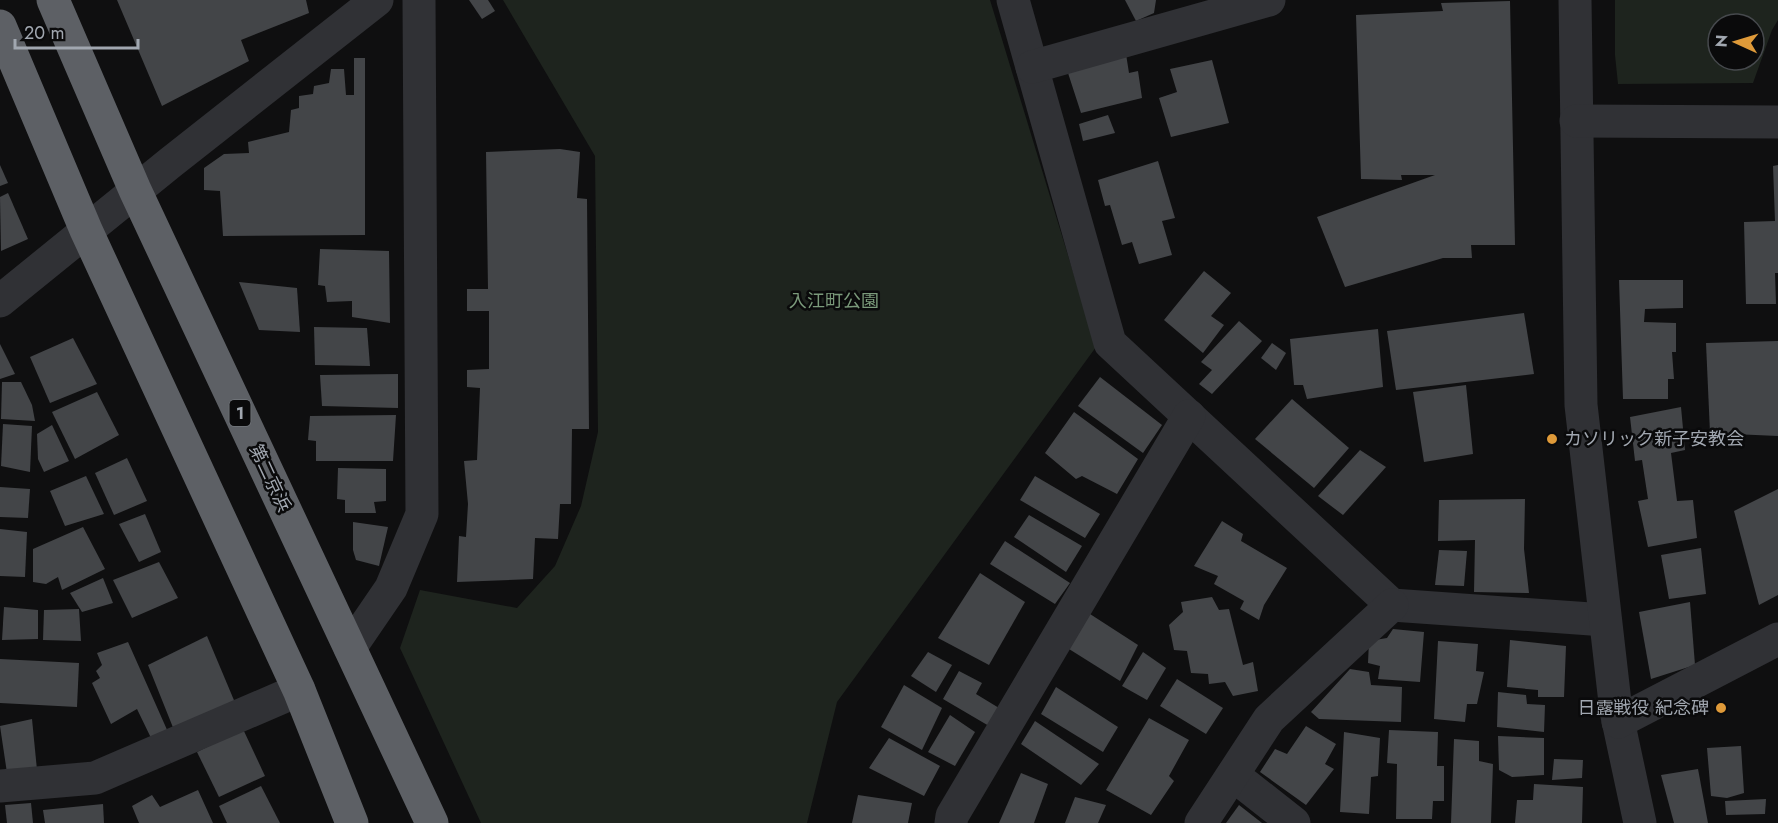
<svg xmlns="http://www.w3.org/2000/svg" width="1778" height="823" font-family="Jost,'Noto Sans JP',sans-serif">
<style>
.green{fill:#1e241e;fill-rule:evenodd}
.building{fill:#434548}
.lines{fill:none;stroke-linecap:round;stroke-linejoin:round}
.minor{stroke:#303135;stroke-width:33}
.highway{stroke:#5d6065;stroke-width:33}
.poi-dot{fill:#df9a39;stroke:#0a0a0b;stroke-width:2}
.labels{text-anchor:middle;stroke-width:5;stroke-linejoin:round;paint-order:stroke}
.shield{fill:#0a0a0b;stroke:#74787e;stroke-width:1.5}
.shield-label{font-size:16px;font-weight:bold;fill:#a1a7b0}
.park-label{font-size:18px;fill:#7a997a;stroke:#0a0a0b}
.poi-label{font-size:18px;fill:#a1a7b0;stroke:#0a0a0b;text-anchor:start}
.street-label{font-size:18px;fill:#a1a7b0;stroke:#0a0a0b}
</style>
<rect width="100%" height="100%" fill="#0f0f10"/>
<g class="green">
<path d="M503,0H990L1096,347L837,702L807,823H481L400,648L420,590L517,608L555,566L581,506L598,432L595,156Z"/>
<path d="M1615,0H1778V20L1772,30L1753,83L1618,84L1615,55ZM1718,24H1754V60H1718Z"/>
</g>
<g class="building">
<path d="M117,0H306L309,13L241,40L249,61L162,106Z"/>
<path d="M469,0H488L495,11L482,19Z"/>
<path d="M1125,0H1156L1154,13L1136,21Z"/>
<path d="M1510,1L1515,245H1471L1472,258H1443L1345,287L1317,217L1435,175H1401L1402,180L1361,179L1356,15L1443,11L1441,3Z"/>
<path d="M1126,54L1129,73L1138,71L1142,98L1081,113L1068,73Z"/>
<path d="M354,58H365V235L223,236L220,191L204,190V168L224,154L249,153L248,142L289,132L291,110L299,108V96L313,94L314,86L329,83L331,69H344L346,95H354Z"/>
<path d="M1212,60L1229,123L1171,137L1159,98L1177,92L1170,69Z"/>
<path d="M1108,115L1115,133L1083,141L1079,124Z"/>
<path d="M560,149L580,152L577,198L587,199L589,429H572L571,504H560L558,539L535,538L533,579L457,582L459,536L466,537L468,504L464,461L477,460L480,388L467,387V370L489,369V311H467V289H488L486,152Z"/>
<path d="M1158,161L1175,218L1162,221L1172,255L1139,264L1132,242L1122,245L1110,205L1105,206L1098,180Z"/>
<path d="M0,165L8,183L0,186Z"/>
<path d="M1778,165V273H1775L1776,304H1746L1744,222L1775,221L1773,166Z"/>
<path d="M8,193L28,239L1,251L0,197Z"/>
<path d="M320,249L389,251L390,323L352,317V301L327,302L325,286L318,285Z"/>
<path d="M1204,271L1231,293L1211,316L1224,325L1203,353L1164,320Z"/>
<path d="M1619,280H1683V308L1645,309L1644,322L1676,323V352H1672L1674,379H1668V399H1623Z"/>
<path d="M239,282L297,288L300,332L259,330Z"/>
<path d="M1524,313L1534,374L1396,390L1387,331Z"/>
<path d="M1239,321L1262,341L1212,394L1199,384L1212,370L1201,362Z"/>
<path d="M314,327L367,328L370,366L315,365Z"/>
<path d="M1378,329L1383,387L1307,399L1303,385H1294L1290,339Z"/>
<path d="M73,338L97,384L50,403L30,357Z"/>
<path d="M1778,341V436L1710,433L1706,343Z"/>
<path d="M1272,343L1286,353L1276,370L1261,358Z"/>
<path d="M0,344L15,374L0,379Z"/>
<path d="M398,374V408L322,406L320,375Z"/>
<path d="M1100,377L1162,425L1143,453L1078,406Z"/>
<path d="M2,382H21L32,405L35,421L1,419Z"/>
<path d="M1466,385L1473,454L1424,462L1413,392Z"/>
<path d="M97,392L119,435L75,459L52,412Z"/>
<path d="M1292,399L1349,448L1314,488L1255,439Z"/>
<path d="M1681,407L1685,450L1671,453L1677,501L1693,500L1697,538L1648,547L1638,501L1648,499L1642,460L1635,461L1630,417Z"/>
<path d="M1074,412L1138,459L1117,494L1082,476L1076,479L1045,453Z"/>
<path d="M396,415L393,461H316V441L308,440L310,416Z"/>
<path d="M3,424L32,426L30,472L1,466Z"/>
<path d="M52,425L69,461L44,472L38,459L37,434Z"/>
<path d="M1360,450L1386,467L1343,515L1318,496Z"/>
<path d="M127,458L147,501L114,515L95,473Z"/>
<path d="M338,468L386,469V501L374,502L376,513H345V500L337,499Z"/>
<path d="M86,476L104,514L65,526L50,491Z"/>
<path d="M1035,476L1100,514L1085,538L1020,500Z"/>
<path d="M0,487L30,489L28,518L0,517Z"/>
<path d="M1778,489V595L1759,605L1734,511Z"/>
<path d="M1525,499L1524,549L1529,593L1474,592L1475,540L1438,541L1439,500Z"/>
<path d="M145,514L161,552L139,562L119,524Z"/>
<path d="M1029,515L1082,546L1066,572L1014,537Z"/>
<path d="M1222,521L1243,534L1241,541L1287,568L1264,605L1259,620L1240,609L1244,601L1214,584L1218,576L1194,566Z"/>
<path d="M353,522L388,527L379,566L356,560L353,550Z"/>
<path d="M83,527L105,569L62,590L58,577L46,584L33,582V549Z"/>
<path d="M0,529L27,532L25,577L0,576Z"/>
<path d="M1005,541L1070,583L1055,604L990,564Z"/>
<path d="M1701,548L1706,594L1669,599L1661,555Z"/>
<path d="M1439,550L1467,551L1464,586L1435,585Z"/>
<path d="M159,562L178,598L132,618L113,580Z"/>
<path d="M980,573L1025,602L989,665L938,638Z"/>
<path d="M103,578L113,603L82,612L70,593Z"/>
<path d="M1212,597L1219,610L1229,609L1243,665L1253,662L1258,691L1233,696L1225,682L1209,684L1208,674L1191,673L1187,651L1174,650L1169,625L1183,612L1181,602Z"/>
<path d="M1690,602L1695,665L1651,679L1639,612Z"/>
<path d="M4,607L38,610V639L2,640Z"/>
<path d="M79,609L81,641L43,640L44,610Z"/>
<path d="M1090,614L1138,645L1120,681L1069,649Z"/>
<path d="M1393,629L1424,632L1420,682L1378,679L1380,666L1368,663L1369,641L1387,638Z"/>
<path d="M207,636L236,705L176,735L148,665Z"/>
<path d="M1510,640L1566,646L1564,697H1538V690L1507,687Z"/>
<path d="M1438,641L1478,644L1476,671L1484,672L1477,704H1467L1465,722L1434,719Z"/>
<path d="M128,642L168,732L152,740L137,709L111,724L92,683L100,678L96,671L102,665L97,653Z"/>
<path d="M928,652L952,665L936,692L911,676Z"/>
<path d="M1143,652L1166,668L1147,700L1122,686Z"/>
<path d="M0,659L79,663L77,707L0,703Z"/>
<path d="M1350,669L1369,672L1371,685L1402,687L1401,722L1319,719L1311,712Z"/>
<path d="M959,671L982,683L976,694L999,708L989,726L943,699Z"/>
<path d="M1177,679L1223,708L1206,734L1160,706Z"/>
<path d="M904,685L942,708L922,750L881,727Z"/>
<path d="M1056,687L1118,727L1103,752L1041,714Z"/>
<path d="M1498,692L1526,695L1527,704L1545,705L1544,732L1497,727Z"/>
<path d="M950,715L975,732L955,766L928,752Z"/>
<path d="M1149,718L1189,740L1169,776L1174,781L1151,815L1106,790Z"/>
<path d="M32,719L37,770L7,773L0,726Z"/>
<path d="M1035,721L1099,764L1081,785L1021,744Z"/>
<path d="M1306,726L1336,744L1325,764L1334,769L1306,805L1260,772L1275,749L1287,754Z"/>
<path d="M243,729L265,776L219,797L197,752Z"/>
<path d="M1389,730L1438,732L1437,766H1444V801H1433L1432,819H1396L1397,764L1387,763Z"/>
<path d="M1344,732L1380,738L1378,776L1371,777L1369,814L1340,812Z"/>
<path d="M1498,736L1544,738V775L1512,777L1499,770Z"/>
<path d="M889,738L940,766L924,796L869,768Z"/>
<path d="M1454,739L1479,741V761L1493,764L1491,823H1451Z"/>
<path d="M1741,746L1744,793L1727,798L1711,796L1707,748Z"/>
<path d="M1554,759L1583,760L1582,778L1552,780Z"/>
<path d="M1698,769L1708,823H1674L1661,775Z"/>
<path d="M1021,773L1048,784L1034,823H999Z"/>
<path d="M1534,784L1583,787L1582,823H1515L1517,800H1533Z"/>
<path d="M261,786L280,823H227L219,806Z"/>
<path d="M198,790L213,823H139L132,806L152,795L160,807Z"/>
<path d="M858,795L912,803L908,823H852Z"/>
<path d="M1075,797L1106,805L1098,823H1065Z"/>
<path d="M1766,799L1765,814L1726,815L1725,801Z"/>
<path d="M31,803L33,823H7L5,805Z"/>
<path d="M103,804L104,823H45L43,810Z"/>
<path d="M1239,805L1262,823H1226Z"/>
</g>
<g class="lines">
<g class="minor">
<path d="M1013,0L1110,343L1392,605L1605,620"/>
<path d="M1575,0L1581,405L1616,711L1640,823"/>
<path d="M1032,67L1269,0"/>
<path d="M1576,121L1778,122"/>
<path d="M0,301L170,163L377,0"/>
<path d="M350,648L391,588L422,514L419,0"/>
<path d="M1618,722L1778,639"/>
<path d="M1233,775L1294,823"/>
<path d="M0,786L95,778L299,690"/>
<path d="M951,823L952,816L1189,416"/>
<path d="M1201,823L1269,719L1392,605"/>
</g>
<g class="highway">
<path d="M53,0L135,190L432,823"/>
<path d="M0,26L86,230L299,690L352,823"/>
</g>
</g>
<g class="poi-dot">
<circle cx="1552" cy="439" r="6"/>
<circle cx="1721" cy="708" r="6"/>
</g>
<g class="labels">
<rect class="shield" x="229.5" y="400" width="21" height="26" rx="4.5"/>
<g class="shield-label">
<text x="240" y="419">1</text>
</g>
<g class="park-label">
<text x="834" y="307">入江町公園</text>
</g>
<g class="poi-label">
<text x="1564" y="445">カソリック新子安教会</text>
<text x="1709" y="714" text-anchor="end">日露戦役 紀念碑</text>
</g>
<g class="street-label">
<text transform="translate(270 478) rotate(65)" y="6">第二京浜</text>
</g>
</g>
<g transform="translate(1736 42) rotate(274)"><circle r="28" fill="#0a0a0b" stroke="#46494d" stroke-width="1.5"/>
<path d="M0-4.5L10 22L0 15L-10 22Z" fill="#df9a39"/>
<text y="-9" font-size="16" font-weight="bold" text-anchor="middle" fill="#a1a7b0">N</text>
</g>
<path d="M15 39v9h123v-9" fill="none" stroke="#a1a7b0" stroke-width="3"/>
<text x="24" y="39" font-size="18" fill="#a1a7b0" stroke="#0a0a0b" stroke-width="4.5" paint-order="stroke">20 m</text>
</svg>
